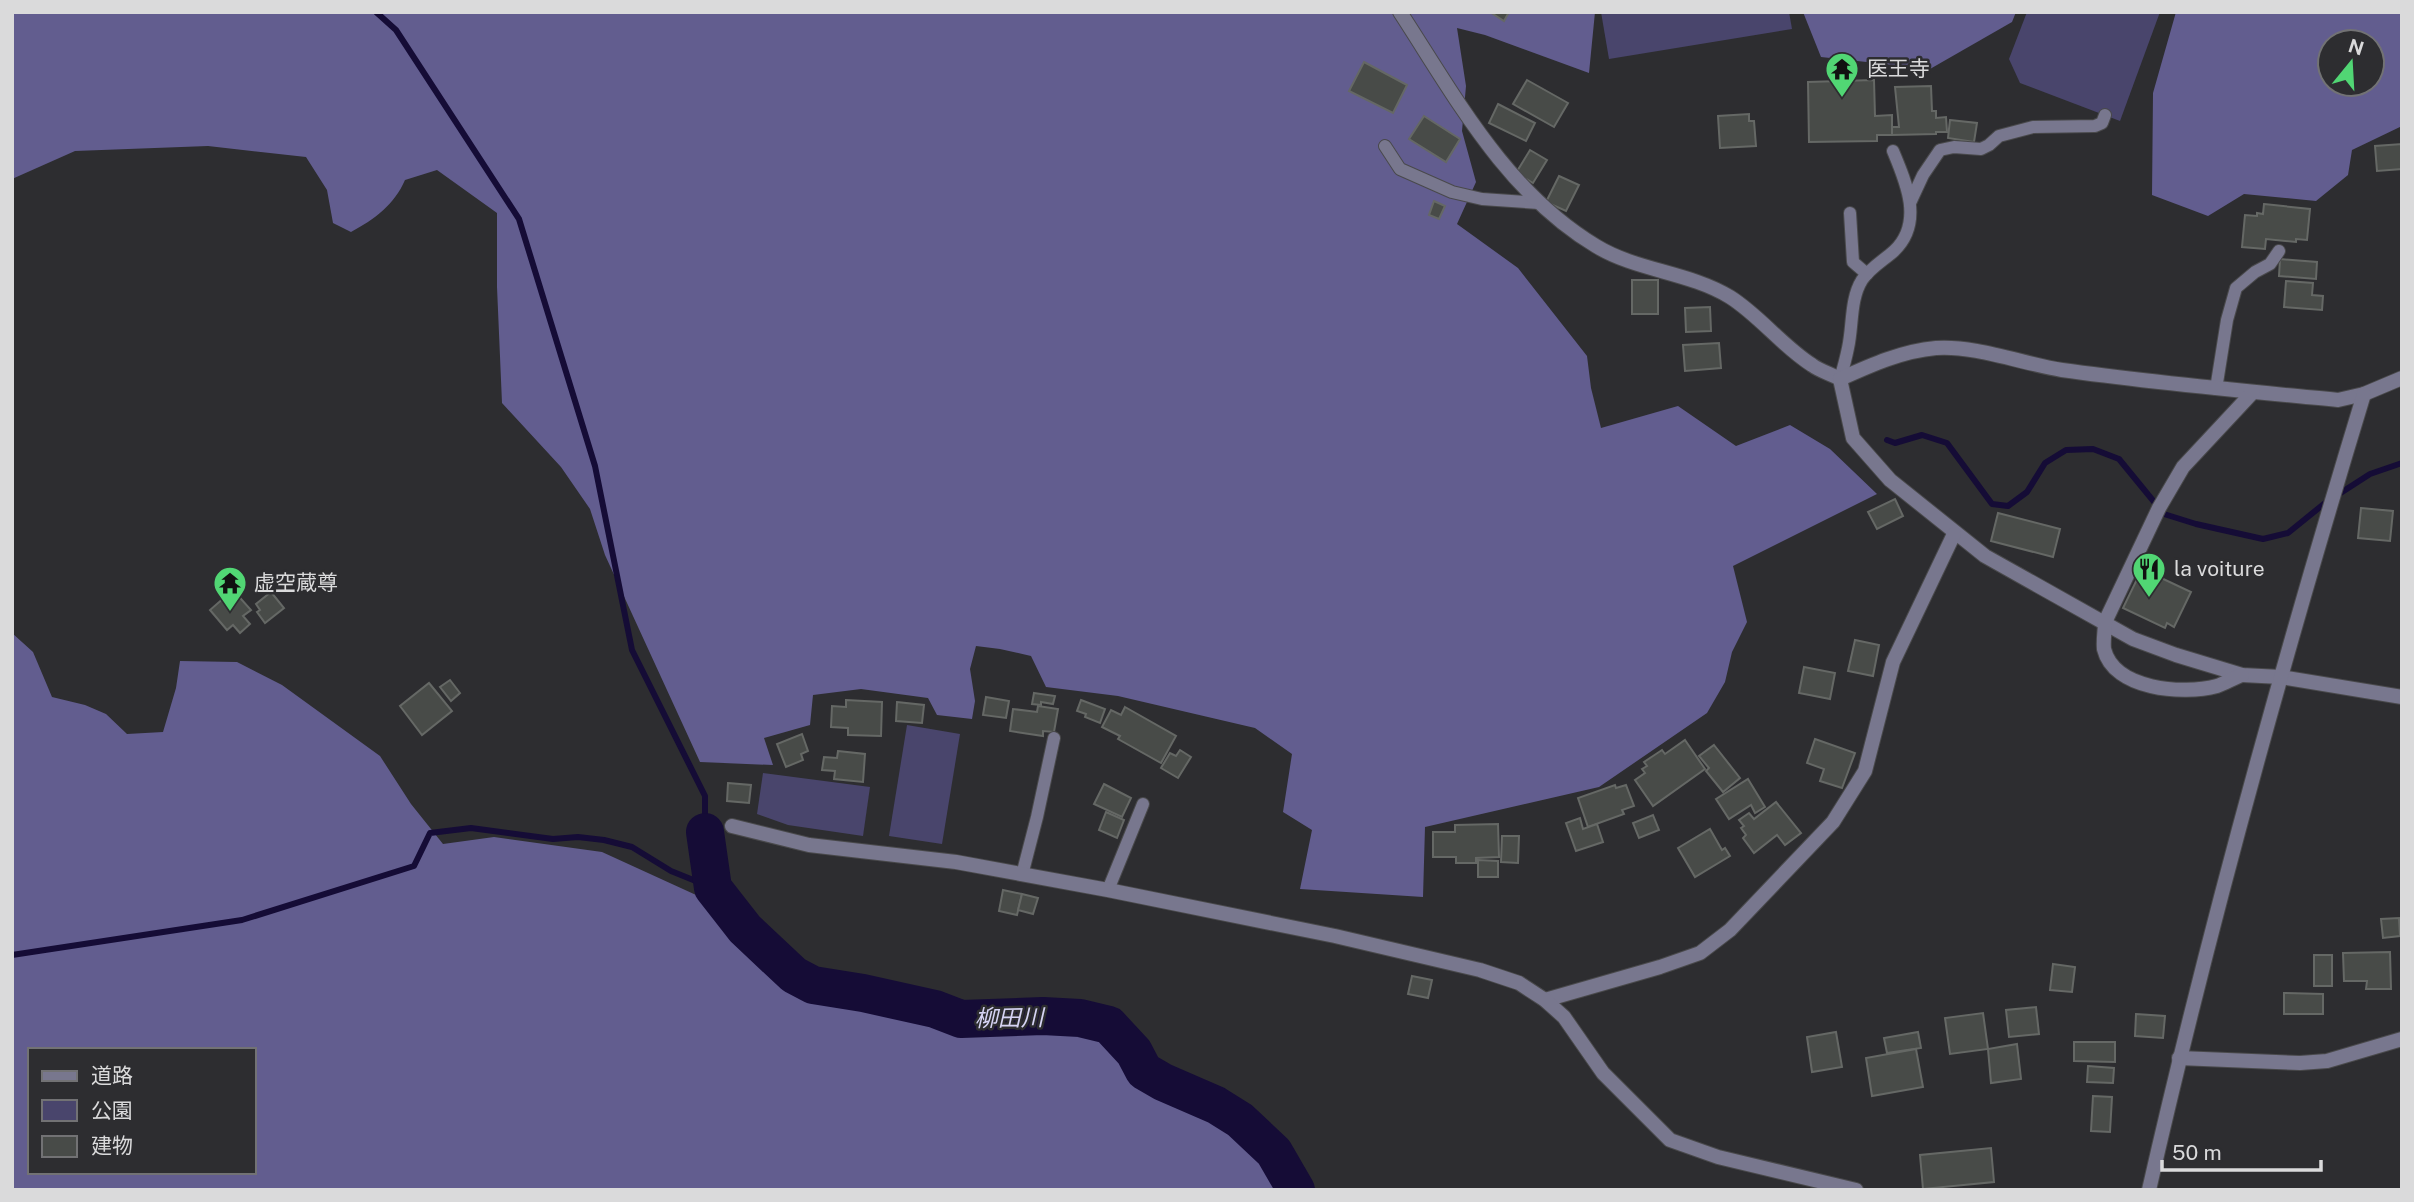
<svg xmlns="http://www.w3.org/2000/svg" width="2414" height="1202" font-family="'Public Sans','Noto Sans JP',sans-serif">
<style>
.green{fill:#49456c}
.forest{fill:#625d8f;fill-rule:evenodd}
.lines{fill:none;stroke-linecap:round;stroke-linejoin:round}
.stream{stroke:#150c36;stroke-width:6}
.river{stroke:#150c36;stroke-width:38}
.building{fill:#484b48;stroke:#656865;stroke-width:2}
.service-casing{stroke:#49494b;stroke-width:14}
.minor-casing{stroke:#49494b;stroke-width:16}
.tertiary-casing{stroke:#49494b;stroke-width:16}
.service{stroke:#78778e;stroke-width:12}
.minor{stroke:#78778e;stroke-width:14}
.tertiary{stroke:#78778e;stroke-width:14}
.labels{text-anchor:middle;stroke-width:5;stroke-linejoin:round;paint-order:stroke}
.poi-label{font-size:21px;fill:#dadadb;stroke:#2d2d30;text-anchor:start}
.water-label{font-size:23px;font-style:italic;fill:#d6d4f4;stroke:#2d2d30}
</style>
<rect width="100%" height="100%" fill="#2d2d30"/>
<g class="green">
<path d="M1601,12H1789L1792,29L1609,59Z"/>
<path d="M2027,12H2160L2120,121L2020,83L2009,59Z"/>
<path d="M907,725L960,734L942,844L889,836Z"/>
<path d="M763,773L870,787L863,836L788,825L757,814Z"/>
</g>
<g class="forest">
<path d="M12,12H1595L1589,73L1485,35L1457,28L1466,86L1462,131L1476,182L1457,224L1518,268L1587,356L1591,388L1601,428L1678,406L1736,446L1790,425L1830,449L1877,494L1733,566L1747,622L1732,652L1725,682L1707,713L1599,787L1425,827L1423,897L1300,889L1312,830L1283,812L1292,754L1255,728L1118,696L1046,687L1031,656L1000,649L976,646L970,669L975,701L972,719L937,715L928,698L861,689L813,695L810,725L764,738L773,765L700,762L605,555L590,509L561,467L502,403L497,287V213L437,170L405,180C394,205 375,219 351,232L333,223L327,190L306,157L208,146L75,151L12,179Z"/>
<path d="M1803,12H2016L2012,22L1930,69L1821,57Z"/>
<path d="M2176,12H2402V126L2352,150L2348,175L2316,201L2244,194L2208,216L2152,195L2153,93ZM2330,42H2372V84H2330Z"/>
<path d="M12,633L33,652L52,697L85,705L106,714L127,734L163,732L176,688L180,661L237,662L282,685L380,756L411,804L443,844L494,837L602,852L707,900L761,960L789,982L898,1006L967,1029L1048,1028L1080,1024L1117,1040L1139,1077L1223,1116L1265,1148L1287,1190H12ZM30,1050H254V1172H30Z"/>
</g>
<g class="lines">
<g class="stream">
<path d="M376,12L396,30L519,219L595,466L632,650L705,796V832"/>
<path d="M1887,440L1895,443L1922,435L1947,443L1992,504L2008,506L2027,492L2045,463L2066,450L2093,449L2119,459L2164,514L2196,524L2263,539L2288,533L2325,503L2370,474L2402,463"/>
<path d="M12,955L242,920L414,866L430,833L471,828L553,839L578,837L604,840L632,847L671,871L713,888"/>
</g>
<path class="river" d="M705,832L713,888L745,929L794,975L813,985L863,993L935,1009L961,1019L1043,1016L1080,1018L1109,1025L1134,1052L1144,1071L1163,1082L1216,1105L1240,1120L1274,1152L1296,1190"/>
</g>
<g class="building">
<path d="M1490,12H1509L1504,21Z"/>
<path d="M1364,62L1407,85L1393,113L1349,91Z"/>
<path d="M1527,80L1568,103L1554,127L1513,104Z"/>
<path d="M1874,80L1875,116L1892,115V135H1877V141L1809,142L1808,82Z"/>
<path d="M1931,86L1932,111H1936V118L1946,117L1947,132H1936V134L1892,135V127H1899L1895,87Z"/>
<path d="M1498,104L1535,123L1526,141L1489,123Z"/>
<path d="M1749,114V121H1754L1756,146L1720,148L1718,116Z"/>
<path d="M1424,116L1460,139L1446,162L1409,139Z"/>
<path d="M1950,120L1977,123L1974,142L1948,138Z"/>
<path d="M2402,144V169L2377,171L2375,146Z"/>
<path d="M1530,150L1547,160L1533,183L1516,173Z"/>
<path d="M1559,176L1579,185L1566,211L1546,202Z"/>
<path d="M1434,201L1445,206L1439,219L1429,215Z"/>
<path d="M2264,204L2310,209L2307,240L2296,239V242L2266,239L2265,249L2242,247L2245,215L2257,216V213L2263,214Z"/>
<path d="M2280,259L2317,262L2316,279L2279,276Z"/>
<rect x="1632" y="280" width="26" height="34"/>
<path d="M2286,281L2313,283L2312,295L2323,296L2322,310L2284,307Z"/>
<path d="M1710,307L1711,331L1686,332L1685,308Z"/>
<path d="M1719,343L1721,368L1685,371L1683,345Z"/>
<path d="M1895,499L1903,516L1877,529L1868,512Z"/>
<path d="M2361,508L2393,511L2390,541L2358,538Z"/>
<path d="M1998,513L2060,529L2053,557L1991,541Z"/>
<path d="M2142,569L2191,592L2174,627L2167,623L2165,628L2123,608Z"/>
<path d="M233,590L251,610L243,616L250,624L240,633L233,625L227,630L210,610Z"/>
<path d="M271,592L284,608L265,623L257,612L260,610L256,604Z"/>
<path d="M1855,640L1879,645L1873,676L1848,671Z"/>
<path d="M1804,667L1835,673L1830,699L1799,693Z"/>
<path d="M450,680L460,693L451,701L440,687Z"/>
<path d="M429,683L452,711L422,735L400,706Z"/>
<path d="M1034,693L1055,696L1053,704L1041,702V705L1032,704Z"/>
<path d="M986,697L1009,701L1006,718L983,715Z"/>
<path d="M846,700L882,702L881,736L848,735V728L831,727L832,706L846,707Z"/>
<path d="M1081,700L1105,709L1100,723L1085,717L1086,714L1077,711Z"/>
<path d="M897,702L924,705L922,723L896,721Z"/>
<path d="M1038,706L1058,709L1054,732L1043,731V736L1010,731L1013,709L1037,712Z"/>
<path d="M1125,707L1176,736L1161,763L1118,739L1120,736L1102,727L1111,710L1121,715Z"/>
<path d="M802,734L808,751L801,754L803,760L786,767L777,744Z"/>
<path d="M1815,739L1855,753L1842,788L1820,781L1824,769L1807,763Z"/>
<path d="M1685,740L1705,769L1653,806L1635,780L1645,773L1642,769L1647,766L1644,762L1662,750L1665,754Z"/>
<path d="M1714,745L1740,778L1723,792L1706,771L1709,768L1699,756Z"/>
<path d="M1180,750L1191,757L1178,778L1161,768L1170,753L1176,756Z"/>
<path d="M838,751L865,754L863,782L834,779L835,771L822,770L824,757L837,758Z"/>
<path d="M1748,779L1765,807L1755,813L1751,805L1729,819L1716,799Z"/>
<path d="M728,783L751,785L749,803L727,801Z"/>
<path d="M1104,784L1131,798L1122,817L1094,804Z"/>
<path d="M1615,785L1616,788L1626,785L1634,806L1622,810L1624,814L1588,827L1578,798Z"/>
<path d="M1776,802L1801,833L1785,845L1777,835L1754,853L1743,838L1746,835L1741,828L1744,826L1739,820L1749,813L1754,819Z"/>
<path d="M1106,812L1124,820L1117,838L1099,830Z"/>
<path d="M1653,815L1659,830L1639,838L1633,823Z"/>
<path d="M1580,818L1583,829L1597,824L1603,842L1576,851L1566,823Z"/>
<path d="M1498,824L1499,857L1476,858V863H1456V857H1433V832H1455V825Z"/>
<path d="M1710,829L1722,850L1725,848L1730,856L1695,877L1678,848Z"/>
<path d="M1502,836H1519L1518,863L1501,862Z"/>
<path d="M1478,860L1498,861V877H1478Z"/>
<path d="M1003,890L1022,894L1017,915L999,911Z"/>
<path d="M1022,894L1038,898L1033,914L1018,910Z"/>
<path d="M2399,918L2400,936L2383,938L2381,919Z"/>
<path d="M2390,952L2391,989H2366L2367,981H2344L2343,953Z"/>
<rect x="2314" y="955" width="18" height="31"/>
<path d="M2053,964L2075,967L2072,992L2050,990Z"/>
<path d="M1412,976L1432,980L1428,998L1408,994Z"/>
<path d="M2284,993L2323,994V1014H2284Z"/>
<path d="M2036,1007L2039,1034L2009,1037L2006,1010Z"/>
<path d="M1983,1013L1988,1049L1950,1054L1945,1018Z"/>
<path d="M2136,1014L2165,1016L2163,1038L2135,1036Z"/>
<path d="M1836,1032L1842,1067L1812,1072L1807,1037Z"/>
<path d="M1918,1032L1921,1048L1887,1053L1884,1038Z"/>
<path d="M2074,1042H2115V1062L2074,1061Z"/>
<path d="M2017,1044L2021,1079L1991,1083L1988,1049Z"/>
<path d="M1916,1049L1923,1087L1872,1096L1866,1058Z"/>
<path d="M2088,1066L2114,1068L2113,1083L2087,1082Z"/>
<path d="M2093,1096L2112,1097L2110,1132L2091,1131Z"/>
<path d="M1991,1148L1994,1182L1923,1189L1920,1155Z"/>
</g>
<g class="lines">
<defs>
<g id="service">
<path d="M1385,146L1400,169L1452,192L1482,199L1539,203"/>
<path d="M1910,203L1923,175L1940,150L1954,147L1981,149L1989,145L1999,136L2033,127L2095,126L2102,123L2105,115"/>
<path d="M1850,213L1853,262L1867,274"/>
<path d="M1840,379C1843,369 1846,358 1848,348C1853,326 1850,299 1862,280C1870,268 1884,260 1894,251C1924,223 1906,182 1893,151"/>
<path d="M2216,389L2227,320L2236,288L2255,272L2270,264L2279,251"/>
<path d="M1022,875L1037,817L1054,738"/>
<path d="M1108,890L1143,804"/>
</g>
<g id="minor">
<path d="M1400,12C1456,98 1506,192 1596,246C1637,271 1689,272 1730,297C1760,316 1782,346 1812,365C1820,371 1831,374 1840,379"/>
<path d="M1840,379L1853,438L1890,480L1985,556L2133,639L2176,655L2242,675L2281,677L2402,697"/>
<path d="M1840,379C1871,365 1902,351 1936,348C1974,345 2024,364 2062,370C2154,383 2246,391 2338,400L2364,394L2402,378"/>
<path d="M2242,675C2234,678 2225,683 2217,686C2183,695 2114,690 2104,649C2103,640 2105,630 2105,622L2159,508L2183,467L2253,392"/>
<path d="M1545,1000L1660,967L1700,953L1730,930L1833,822L1865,771L1893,662L1954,534"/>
<path d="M2179,1058L2300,1063L2327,1061L2402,1039"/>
</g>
<g id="tertiary">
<path d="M732,826L809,845L956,862L1108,890L1335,936L1480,970L1519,983L1545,1000L1564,1017L1603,1073L1670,1140L1718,1157L1856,1190"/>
<path d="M2149,1190C2210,922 2284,657 2364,394"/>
</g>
</defs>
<use href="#service" class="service-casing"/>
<use href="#minor" class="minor-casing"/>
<use href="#tertiary" class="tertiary-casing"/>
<use href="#service" class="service"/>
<use href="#minor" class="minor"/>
<use href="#tertiary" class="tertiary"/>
</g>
<defs>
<symbol id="temple-pin" viewBox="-11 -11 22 30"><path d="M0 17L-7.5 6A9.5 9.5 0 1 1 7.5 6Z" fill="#51d674" stroke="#2d2d30"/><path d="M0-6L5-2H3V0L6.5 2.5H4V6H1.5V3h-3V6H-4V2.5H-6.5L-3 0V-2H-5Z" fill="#111"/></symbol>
<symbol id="restaurant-pin" viewBox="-11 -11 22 30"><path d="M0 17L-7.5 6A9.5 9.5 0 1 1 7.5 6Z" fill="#51d674" stroke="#2d2d30"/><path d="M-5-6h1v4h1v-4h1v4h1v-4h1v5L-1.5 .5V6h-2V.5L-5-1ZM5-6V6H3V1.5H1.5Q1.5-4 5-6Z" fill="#111"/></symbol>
</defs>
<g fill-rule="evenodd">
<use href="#temple-pin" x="1823" y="50" width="38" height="52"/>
<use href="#restaurant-pin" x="2130" y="550" width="38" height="52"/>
<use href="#temple-pin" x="211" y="564" width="38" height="52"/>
</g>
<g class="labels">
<g class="poi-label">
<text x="1867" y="76">医王寺</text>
<text x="2174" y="576">la voiture</text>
<text x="254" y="590">虚空蔵尊</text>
</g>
<g class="water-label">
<text transform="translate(1009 1018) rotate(-1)" y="8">柳田川</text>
</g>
</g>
<rect width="2414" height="1202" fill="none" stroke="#dadadb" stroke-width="28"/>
<rect x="28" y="1048" width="228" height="126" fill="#2d2d30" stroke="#727274" stroke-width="2"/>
<rect x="42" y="1071" width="35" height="10" fill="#78778e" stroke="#727274" stroke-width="2"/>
<text x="91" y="1083" font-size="21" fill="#dadadb">道路</text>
<rect x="42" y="1100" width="35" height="21" fill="#49456c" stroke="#727274" stroke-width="2"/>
<text x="91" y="1118" font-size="21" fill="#dadadb">公園</text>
<rect x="42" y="1136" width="35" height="21" fill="#484b48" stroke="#727274" stroke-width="2"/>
<text x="91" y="1153" font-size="21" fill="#dadadb">建物</text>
<g transform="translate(2351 63) rotate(18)"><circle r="33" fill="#2d2d30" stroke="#727274" stroke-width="2"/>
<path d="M0-5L12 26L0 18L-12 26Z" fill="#51d674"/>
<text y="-10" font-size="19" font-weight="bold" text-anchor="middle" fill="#dadadb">N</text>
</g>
<path d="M2162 1160v10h159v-10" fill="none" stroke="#dadadb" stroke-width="3.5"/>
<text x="2172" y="1160" font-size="21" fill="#dadadb" stroke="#2d2d30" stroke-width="5" paint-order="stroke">50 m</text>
</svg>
